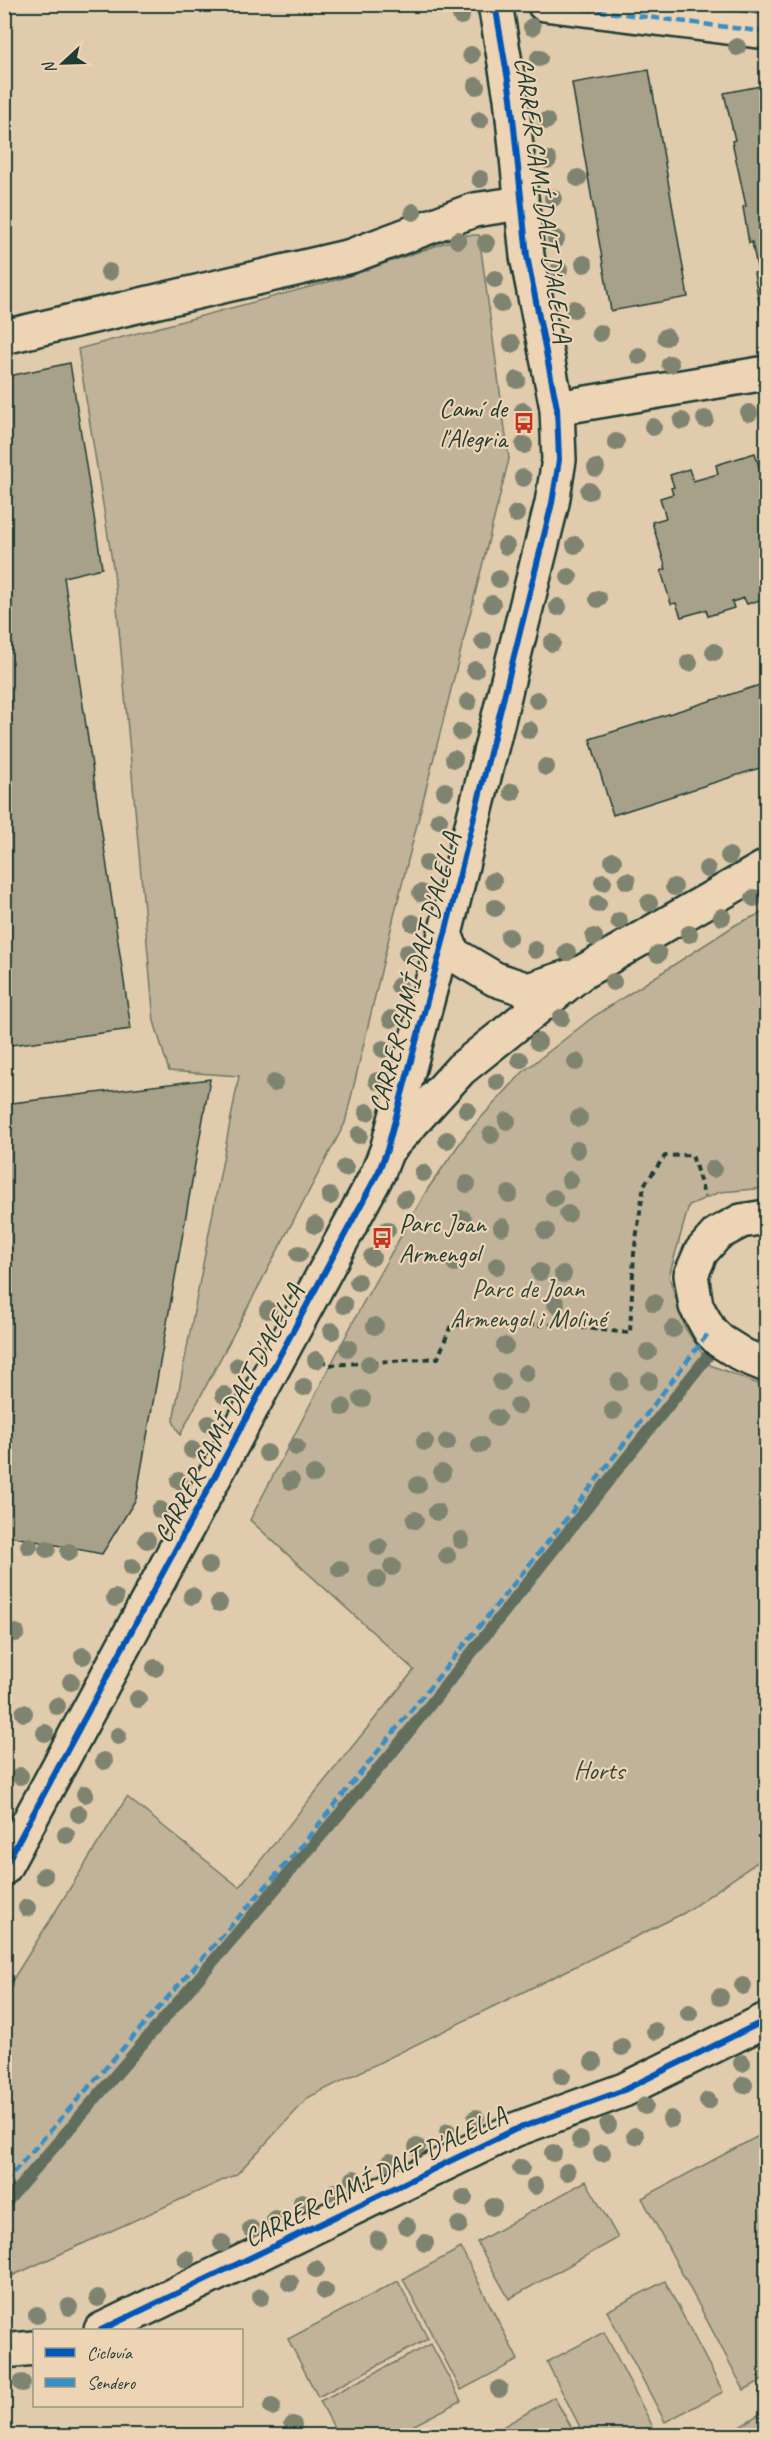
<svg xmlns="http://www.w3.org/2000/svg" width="771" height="2440" font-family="Caveat,sans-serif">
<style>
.green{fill:#c0b399;stroke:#707866;stroke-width:1.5}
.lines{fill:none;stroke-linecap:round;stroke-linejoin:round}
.stream{stroke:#626e5d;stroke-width:12}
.building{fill:#a7a18a;stroke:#1f3d34;stroke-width:1.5}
.street-casing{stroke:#1f3d34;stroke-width:38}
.path{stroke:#1f3d34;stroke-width:4;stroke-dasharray:6 4.5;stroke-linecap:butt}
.street{stroke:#edd4b5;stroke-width:33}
.quiet{stroke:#378ec5;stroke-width:4.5;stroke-dasharray:9 4.5;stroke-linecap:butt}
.cycleway-casing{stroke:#edd4b5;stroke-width:10}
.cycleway{stroke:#0057b8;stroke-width:6}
.tree{fill:#7f8470}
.labels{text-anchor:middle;stroke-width:4.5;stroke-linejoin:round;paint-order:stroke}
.street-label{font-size:26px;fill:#1f3d34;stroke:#edd4b5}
.poi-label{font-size:26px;fill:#1f3d34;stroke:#edd4b5;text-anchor:end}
.park-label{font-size:26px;fill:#2f493e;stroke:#edd4b5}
</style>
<rect width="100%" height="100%" fill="#e1cbad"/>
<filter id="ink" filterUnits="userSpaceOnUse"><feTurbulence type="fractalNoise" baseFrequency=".0167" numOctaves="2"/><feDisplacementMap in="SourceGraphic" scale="12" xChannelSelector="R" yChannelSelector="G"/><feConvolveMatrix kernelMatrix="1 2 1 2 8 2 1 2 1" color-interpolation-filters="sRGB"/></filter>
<g filter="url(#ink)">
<g class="green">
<path d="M467,235H479L509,459L395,912L345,1123L180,1435L173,1421L239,1076L169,1071L154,1021L114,573L78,349L343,278Z"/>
<path d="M766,911V1188L720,1192L689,1205L669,1276L685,1328L710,1365L766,1387V1856L684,1913L309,2097L237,2174L5,2279V1992L127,1797L239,1887L414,1670L250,1520L363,1303L427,1190L467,1133L524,1071L593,1017L737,924Z"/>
<path d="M766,2132V2378L744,2390L642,2198Z"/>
<path d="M586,2181L618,2238L509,2299L477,2242Z"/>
<path d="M461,2248L518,2360L461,2390L403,2279Z"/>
<path d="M398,2281L428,2339L318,2397L288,2339Z"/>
<path d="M665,2281L723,2392L665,2422L607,2311Z"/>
<path d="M604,2332L657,2435H584L547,2362Z"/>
<path d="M431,2344L461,2401L395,2435H338L320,2401Z"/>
<path d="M554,2397L576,2435H489Z"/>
<path d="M766,2410V2435H725Z"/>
</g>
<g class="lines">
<path class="stream" d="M4,2205L391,1754L719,1342"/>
</g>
<g class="building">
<path d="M649,70L688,297L611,311L572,83Z"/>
<path d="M766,85V324L763,309H760L754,273L758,272L752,242L749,243L743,207L746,206L732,141L735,140L724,93Z"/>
<path d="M70,363L102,568L64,577L131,1029L4,1046V377Z"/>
<path d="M755,453L766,493V598L747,604L744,598L732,602L734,608L708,616L706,610L681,617L676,603L671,604L661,571L666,569L652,522L666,518L660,498L673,494L671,488L674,487L670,475L689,469L693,481L718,474L716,465Z"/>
<path d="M766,683V766L613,815L590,739Z"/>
<path d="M210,1079L136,1499L102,1554L4,1535V1104Z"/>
</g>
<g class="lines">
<defs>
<g id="street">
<path d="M544,4L766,32"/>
<path d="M4,337L351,256L474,210L521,203"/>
<path d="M557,408L766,373"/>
<path d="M445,934L453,954L495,979L528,990L568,977"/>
<path d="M390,1147L461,1069L581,973L766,867"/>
<path d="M766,1217L741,1221L717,1234L701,1252L691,1275L696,1306L710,1331L720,1341L744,1356L766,1365"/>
<path d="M4,1868L378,1173L387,1150L445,934L552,503L559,460L557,408L527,256L511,98L495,4"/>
<path d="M101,2330L514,2130L624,2090L766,2020"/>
<path d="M4,2351L34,2348"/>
</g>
</defs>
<use href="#street" class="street-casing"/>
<path class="path" d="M321,1360L330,1365L438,1358L451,1325H556L630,1333L634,1253L644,1185L665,1156L692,1155L705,1197"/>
<use href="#street" class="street"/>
<g class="quiet">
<path d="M544,4L766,32"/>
<path d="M4,2183L298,1850L568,1517L710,1331"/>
</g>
<defs>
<g id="cycleway">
<path d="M4,1868L378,1173L387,1150L445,934L552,503L559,460L557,408L527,256L511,98L495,4"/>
<path d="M101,2330L514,2130L624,2090L766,2020"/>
</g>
</defs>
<use href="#cycleway" class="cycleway-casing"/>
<use href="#cycleway" class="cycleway"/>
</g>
<g class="tree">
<circle cx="461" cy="16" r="9"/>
<circle cx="532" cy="27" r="9"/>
<circle cx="737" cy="47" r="9"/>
<circle cx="471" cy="55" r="9"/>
<circle cx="539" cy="58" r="9"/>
<circle cx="476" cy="86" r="9"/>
<circle cx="480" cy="120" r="9"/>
<circle cx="546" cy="121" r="9"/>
<circle cx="548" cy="160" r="9"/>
<circle cx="578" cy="178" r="9"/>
<circle cx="480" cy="179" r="9"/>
<circle cx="553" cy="198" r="9"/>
<circle cx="413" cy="212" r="9"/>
<circle cx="556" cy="239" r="9"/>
<circle cx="458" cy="240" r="9"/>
<circle cx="486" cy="243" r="9"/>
<circle cx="584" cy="264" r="9"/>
<circle cx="559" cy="270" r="9"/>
<circle cx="109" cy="272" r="9"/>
<circle cx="495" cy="279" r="9"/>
<circle cx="501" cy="304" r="9"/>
<circle cx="574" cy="309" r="9"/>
<circle cx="600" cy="333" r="9"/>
<circle cx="666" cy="337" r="9"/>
<circle cx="512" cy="344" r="9"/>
<circle cx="639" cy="356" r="9"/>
<circle cx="670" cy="364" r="9"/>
<circle cx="517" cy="380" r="9"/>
<circle cx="523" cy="411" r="9"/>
<circle cx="749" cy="413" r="9"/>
<circle cx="705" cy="419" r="9"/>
<circle cx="682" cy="421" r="9"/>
<circle cx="653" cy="427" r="9"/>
<circle cx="616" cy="442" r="9"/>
<circle cx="524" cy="445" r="9"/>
<circle cx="596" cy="468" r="9"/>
<circle cx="523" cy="478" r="9"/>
<circle cx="589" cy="491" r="9"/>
<circle cx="516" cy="514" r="9"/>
<circle cx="575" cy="545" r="9"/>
<circle cx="506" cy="546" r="9"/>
<circle cx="569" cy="577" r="9"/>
<circle cx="499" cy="579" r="9"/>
<circle cx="598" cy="599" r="9"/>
<circle cx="492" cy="604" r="9"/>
<circle cx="558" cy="607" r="9"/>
<circle cx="483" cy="641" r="9"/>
<circle cx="552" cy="643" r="9"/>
<circle cx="714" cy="652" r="9"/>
<circle cx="689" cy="663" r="9"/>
<circle cx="475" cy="670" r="9"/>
<circle cx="537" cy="700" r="9"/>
<circle cx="468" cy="702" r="9"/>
<circle cx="529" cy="730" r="9"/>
<circle cx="461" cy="732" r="9"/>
<circle cx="454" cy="759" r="9"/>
<circle cx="546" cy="767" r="9"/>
<circle cx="445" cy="791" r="9"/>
<circle cx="512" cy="792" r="9"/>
<circle cx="439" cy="820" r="9"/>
<circle cx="729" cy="856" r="9"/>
<circle cx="613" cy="861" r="9"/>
<circle cx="427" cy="863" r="9"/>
<circle cx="707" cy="869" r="9"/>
<circle cx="493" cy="881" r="9"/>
<circle cx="627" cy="881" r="9"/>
<circle cx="603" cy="882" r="9"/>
<circle cx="674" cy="887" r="9"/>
<circle cx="421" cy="893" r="9"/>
<circle cx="754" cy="898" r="9"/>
<circle cx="649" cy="903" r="9"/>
<circle cx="598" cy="904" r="9"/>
<circle cx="495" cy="908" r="9"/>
<circle cx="722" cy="917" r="9"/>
<circle cx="619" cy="921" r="9"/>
<circle cx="413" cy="923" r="9"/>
<circle cx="689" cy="934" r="9"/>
<circle cx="509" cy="937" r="9"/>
<circle cx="594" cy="937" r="9"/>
<circle cx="535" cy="950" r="9"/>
<circle cx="567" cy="952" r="9"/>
<circle cx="407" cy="953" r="9"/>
<circle cx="658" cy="954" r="9"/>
<circle cx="613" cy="982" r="9"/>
<circle cx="399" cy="986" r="9"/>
<circle cx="561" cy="1018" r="9"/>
<circle cx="391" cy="1019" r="9"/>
<circle cx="538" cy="1042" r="9"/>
<circle cx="383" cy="1049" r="9"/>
<circle cx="520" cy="1060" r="9"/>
<circle cx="576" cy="1062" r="9"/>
<circle cx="377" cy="1081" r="9"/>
<circle cx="497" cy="1082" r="9"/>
<circle cx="274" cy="1083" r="9"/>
<circle cx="467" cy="1110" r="9"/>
<circle cx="367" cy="1112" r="9"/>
<circle cx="579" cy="1118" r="9"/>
<circle cx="507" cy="1121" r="9"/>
<circle cx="359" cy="1135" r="9"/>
<circle cx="491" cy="1135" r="9"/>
<circle cx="447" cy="1140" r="9"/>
<circle cx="577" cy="1150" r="9"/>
<circle cx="345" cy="1168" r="9"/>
<circle cx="713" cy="1169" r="9"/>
<circle cx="423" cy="1173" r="9"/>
<circle cx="570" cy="1180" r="9"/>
<circle cx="467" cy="1184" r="9"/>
<circle cx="509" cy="1194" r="9"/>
<circle cx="330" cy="1196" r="9"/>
<circle cx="554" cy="1198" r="9"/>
<circle cx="405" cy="1199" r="9"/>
<circle cx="568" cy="1214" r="9"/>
<circle cx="463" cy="1219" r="9"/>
<circle cx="315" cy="1225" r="9"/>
<circle cx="502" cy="1227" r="9"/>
<circle cx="387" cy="1230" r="9"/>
<circle cx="546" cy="1231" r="9"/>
<circle cx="299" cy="1254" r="9"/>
<circle cx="372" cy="1257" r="9"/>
<circle cx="455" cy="1263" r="9"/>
<circle cx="497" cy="1266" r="9"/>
<circle cx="540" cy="1272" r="9"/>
<circle cx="563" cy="1274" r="9"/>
<circle cx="358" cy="1282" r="9"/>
<circle cx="654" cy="1303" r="9"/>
<circle cx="556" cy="1304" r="9"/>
<circle cx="344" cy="1305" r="9"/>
<circle cx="268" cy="1310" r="9"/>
<circle cx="375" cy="1326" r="9"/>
<circle cx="673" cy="1329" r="9"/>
<circle cx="332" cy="1331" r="9"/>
<circle cx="505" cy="1346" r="9"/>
<circle cx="348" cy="1348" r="9"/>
<circle cx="648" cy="1352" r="9"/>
<circle cx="316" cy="1360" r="9"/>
<circle cx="369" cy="1364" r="9"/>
<circle cx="238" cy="1366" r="9"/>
<circle cx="526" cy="1373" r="9"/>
<circle cx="649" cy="1381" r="9"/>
<circle cx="501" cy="1382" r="9"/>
<circle cx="619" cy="1382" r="9"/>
<circle cx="304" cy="1387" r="9"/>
<circle cx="224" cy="1395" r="9"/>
<circle cx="362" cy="1399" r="9"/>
<circle cx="518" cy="1406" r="9"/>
<circle cx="343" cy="1407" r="9"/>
<circle cx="613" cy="1411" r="9"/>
<circle cx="497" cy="1418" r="9"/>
<circle cx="209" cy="1424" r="9"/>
<circle cx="425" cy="1442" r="9"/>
<circle cx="447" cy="1442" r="9"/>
<circle cx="480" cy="1445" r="9"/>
<circle cx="296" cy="1447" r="9"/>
<circle cx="192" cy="1450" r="9"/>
<circle cx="267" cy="1453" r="9"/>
<circle cx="442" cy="1473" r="9"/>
<circle cx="314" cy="1474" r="9"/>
<circle cx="179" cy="1481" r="9"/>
<circle cx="291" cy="1481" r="9"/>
<circle cx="418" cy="1485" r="9"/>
<circle cx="160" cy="1510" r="9"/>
<circle cx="437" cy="1512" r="9"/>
<circle cx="415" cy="1520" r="9"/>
<circle cx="147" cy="1540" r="9"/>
<circle cx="461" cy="1540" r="9"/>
<circle cx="29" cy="1546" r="9"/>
<circle cx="379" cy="1547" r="9"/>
<circle cx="47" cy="1549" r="9"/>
<circle cx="69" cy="1552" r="9"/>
<circle cx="447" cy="1556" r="9"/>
<circle cx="209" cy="1565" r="9"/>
<circle cx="132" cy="1567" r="9"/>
<circle cx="392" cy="1567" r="9"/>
<circle cx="340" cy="1569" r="9"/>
<circle cx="377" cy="1579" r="9"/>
<circle cx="192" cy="1596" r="9"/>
<circle cx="115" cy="1598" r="9"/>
<circle cx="219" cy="1603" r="9"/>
<circle cx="16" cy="1633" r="9"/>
<circle cx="83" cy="1656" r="9"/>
<circle cx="155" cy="1668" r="9"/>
<circle cx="71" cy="1682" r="9"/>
<circle cx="138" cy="1699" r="9"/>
<circle cx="57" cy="1706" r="9"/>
<circle cx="24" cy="1713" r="9"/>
<circle cx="45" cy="1733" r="9"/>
<circle cx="118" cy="1736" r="9"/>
<circle cx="104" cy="1761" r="9"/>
<circle cx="20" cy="1776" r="9"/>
<circle cx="85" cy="1794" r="9"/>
<circle cx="79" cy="1814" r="9"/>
<circle cx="66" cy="1835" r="9"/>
<circle cx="44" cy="1876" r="9"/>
<circle cx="27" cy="1908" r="9"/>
<circle cx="743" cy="1986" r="9"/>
<circle cx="720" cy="1997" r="9"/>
<circle cx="689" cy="2013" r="9"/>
<circle cx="655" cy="2031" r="9"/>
<circle cx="622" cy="2047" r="9"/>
<circle cx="593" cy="2062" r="9"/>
<circle cx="742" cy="2063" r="9"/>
<circle cx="562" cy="2076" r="9"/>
<circle cx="744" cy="2085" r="9"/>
<circle cx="708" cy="2101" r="9"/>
<circle cx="645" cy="2106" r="9"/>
<circle cx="476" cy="2118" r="9"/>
<circle cx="671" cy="2119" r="9"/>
<circle cx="608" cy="2125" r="9"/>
<circle cx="448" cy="2132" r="9"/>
<circle cx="635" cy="2136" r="9"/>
<circle cx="580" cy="2140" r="9"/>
<circle cx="417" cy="2147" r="9"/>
<circle cx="553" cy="2153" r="9"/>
<circle cx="602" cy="2153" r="9"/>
<circle cx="390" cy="2162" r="9"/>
<circle cx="521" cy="2168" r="9"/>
<circle cx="567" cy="2172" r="9"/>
<circle cx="354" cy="2179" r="9"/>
<circle cx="535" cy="2186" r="9"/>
<circle cx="334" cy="2192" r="9"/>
<circle cx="464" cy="2198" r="9"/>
<circle cx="302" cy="2202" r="9"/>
<circle cx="493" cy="2207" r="9"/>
<circle cx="275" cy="2219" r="9"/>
<circle cx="459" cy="2225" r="9"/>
<circle cx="407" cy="2226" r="9"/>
<circle cx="251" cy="2229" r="9"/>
<circle cx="378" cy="2240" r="9"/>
<circle cx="222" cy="2243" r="9"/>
<circle cx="425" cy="2243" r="9"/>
<circle cx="186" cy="2259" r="9"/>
<circle cx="316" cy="2269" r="9"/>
<circle cx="290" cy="2283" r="9"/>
<circle cx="325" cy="2291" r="9"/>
<circle cx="261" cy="2297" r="9"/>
<circle cx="98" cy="2298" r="9"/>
<circle cx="69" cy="2307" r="9"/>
<circle cx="37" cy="2315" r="9"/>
<circle cx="22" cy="2383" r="9"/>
<circle cx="499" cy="2389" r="9"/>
<circle cx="272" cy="2407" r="9"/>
<circle cx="293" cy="2425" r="9"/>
</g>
</g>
<defs>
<symbol id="bus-bare" viewBox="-9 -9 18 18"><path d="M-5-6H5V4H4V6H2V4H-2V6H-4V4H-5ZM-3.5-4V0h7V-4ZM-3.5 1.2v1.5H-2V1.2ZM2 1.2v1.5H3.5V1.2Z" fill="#c8321e" stroke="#edd4b5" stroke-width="2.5" paint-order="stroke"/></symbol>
</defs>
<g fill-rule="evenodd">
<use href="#bus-bare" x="509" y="408" width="30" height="30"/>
<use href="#bus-bare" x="367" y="1223" width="30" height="30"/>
</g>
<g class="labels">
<g class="street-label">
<text transform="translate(544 200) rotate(82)" y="9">CARRER CAMÍ DALT D'ALELLA</text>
<text transform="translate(414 972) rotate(-75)" y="9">CARRER CAMÍ DALT D'ALELLA</text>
<text transform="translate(228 1413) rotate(-62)" y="9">CARRER CAMÍ DALT D'ALELLA</text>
<text transform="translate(375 2176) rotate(-26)" y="9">CARRER CAMÍ DALT D'ALELLA</text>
</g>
<g class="poi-label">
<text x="507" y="417">Camí de<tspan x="507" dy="30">l'Alegria</tspan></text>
<text x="399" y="1232" text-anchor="start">Parc Joan<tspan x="399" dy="30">Armengol</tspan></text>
</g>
<g class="park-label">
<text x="528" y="1297">Parc de Joan<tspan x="528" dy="30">Armengol i Moliné</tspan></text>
<text x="599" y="1779">Horts</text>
</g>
</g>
<rect width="771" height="2440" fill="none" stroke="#edd4b5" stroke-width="24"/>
<rect x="12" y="12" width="747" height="2416" fill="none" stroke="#1f3d34" stroke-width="2" filter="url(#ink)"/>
<rect x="33" y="2329" width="210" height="78" fill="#edd4b5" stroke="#9b9881" stroke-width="1.5"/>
<rect x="45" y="2348" width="30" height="9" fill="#0057b8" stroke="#9b9881" stroke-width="1.5"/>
<text x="87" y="2359" font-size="18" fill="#1f3d34">Ciclovía</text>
<rect x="45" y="2378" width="30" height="9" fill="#378ec5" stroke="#9b9881" stroke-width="1.5"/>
<text x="87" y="2389" font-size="18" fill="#1f3d34">Sendero</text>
<g transform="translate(63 63) rotate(248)" stroke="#edd4b5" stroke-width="4.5" paint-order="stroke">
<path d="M0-4.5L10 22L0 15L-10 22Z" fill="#1f3d34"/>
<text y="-9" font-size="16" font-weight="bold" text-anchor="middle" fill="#1f3d34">N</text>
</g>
</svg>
